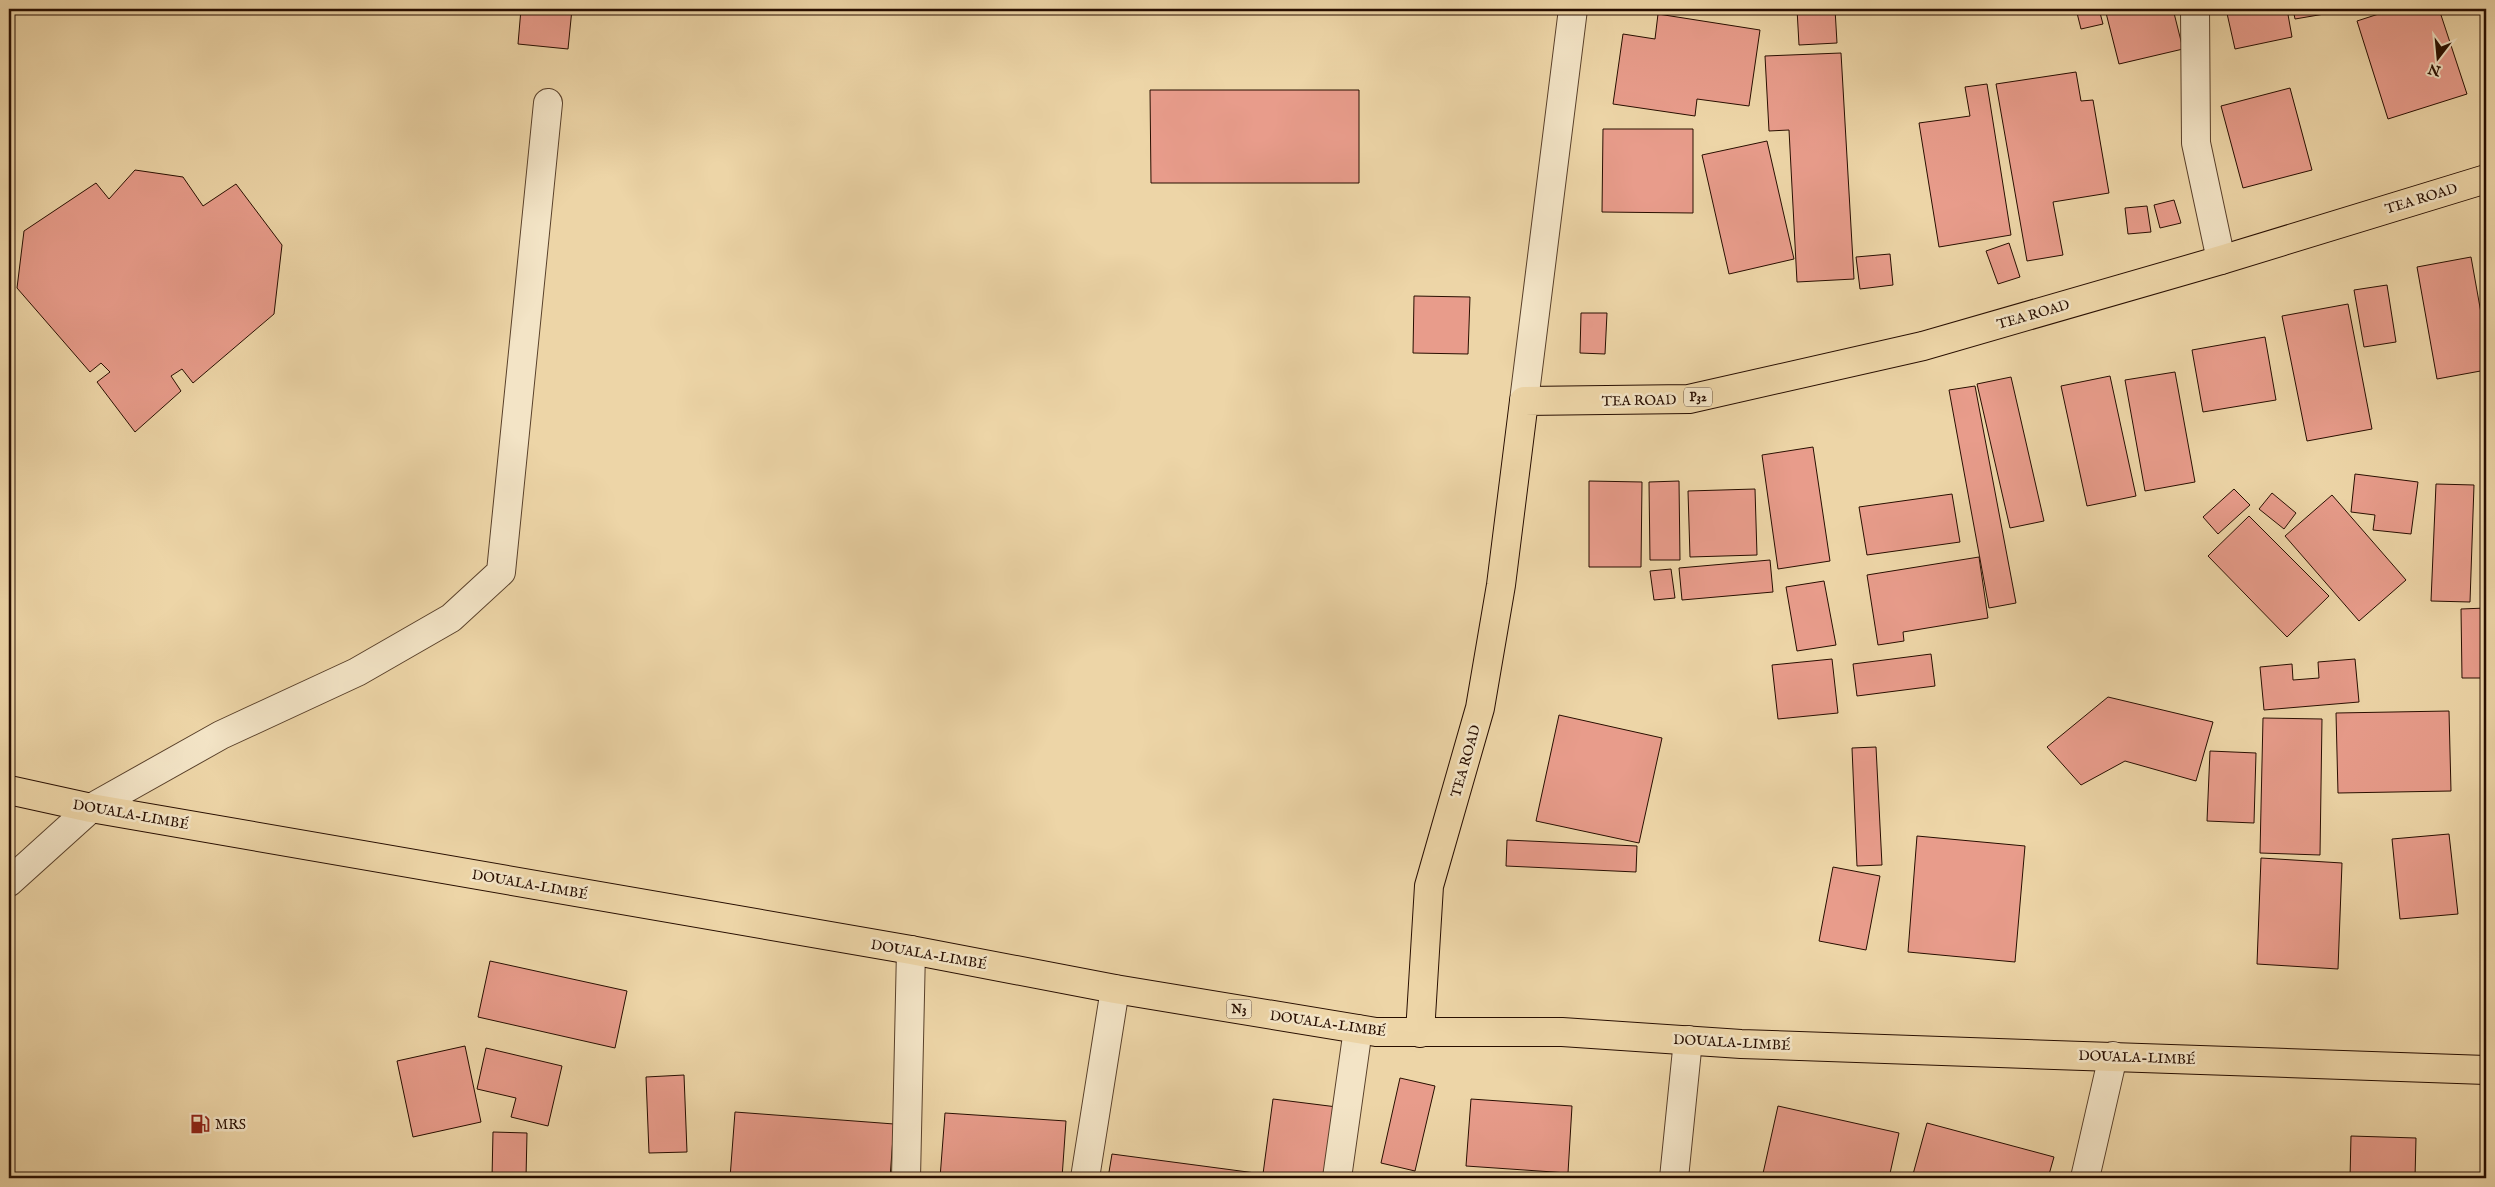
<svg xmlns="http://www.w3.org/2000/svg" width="2495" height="1187" font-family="'IM FELL English',serif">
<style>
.building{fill:#e89c8b;stroke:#280e00}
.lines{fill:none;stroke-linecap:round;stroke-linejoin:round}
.minor-casing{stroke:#59402a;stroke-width:30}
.major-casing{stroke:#280e00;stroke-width:30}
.highway-casing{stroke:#280e00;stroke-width:30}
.minor{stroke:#f3e4c6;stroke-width:28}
.major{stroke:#edd5a7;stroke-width:28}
.highway{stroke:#edd5a7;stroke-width:28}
.labels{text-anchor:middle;stroke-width:5;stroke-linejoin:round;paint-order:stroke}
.shield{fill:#f3e4c6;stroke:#654e3b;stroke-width:1}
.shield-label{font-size:12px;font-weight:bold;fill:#280e00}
.street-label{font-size:14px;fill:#280e00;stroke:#f3e4c6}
.poi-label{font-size:14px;fill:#280e00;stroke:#f3e4c6;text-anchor:start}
</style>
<rect width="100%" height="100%" fill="#edd5a7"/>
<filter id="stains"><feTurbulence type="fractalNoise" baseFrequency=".004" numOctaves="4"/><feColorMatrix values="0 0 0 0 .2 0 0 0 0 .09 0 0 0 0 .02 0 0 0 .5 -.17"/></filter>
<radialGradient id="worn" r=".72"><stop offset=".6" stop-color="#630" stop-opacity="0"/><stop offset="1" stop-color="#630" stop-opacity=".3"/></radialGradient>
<g class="building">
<path d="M521,9H572L568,49L518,44Z"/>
<path d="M1797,9H1835L1837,43L1799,45Z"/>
<path d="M2076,9H2099L2103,24L2081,29Z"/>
<path d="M2105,9H2173L2183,49L2119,64Z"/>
<path d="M2226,9H2287L2292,37L2235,49Z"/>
<path d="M2293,9H2341L2342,11L2295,19Z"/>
<path d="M2394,9H2439L2467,94L2388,119L2357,21Z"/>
<path d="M1658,14L1760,30L1749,106L1697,99L1695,116L1613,104L1623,34L1655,39Z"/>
<path d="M1841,53L1854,279L1797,282L1789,130L1769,131L1765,56Z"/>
<path d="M2076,72L2081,101L2093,100L2109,193L2053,202L2063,255L2027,261L1996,84Z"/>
<path d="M1987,84L2011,235L1939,247L1919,123L1970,116L1965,87Z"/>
<path d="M2290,88L2312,170L2243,188L2221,106Z"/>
<path d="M1150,90H1359V183H1151Z"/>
<path d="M1603,129H1693V213L1602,212Z"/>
<path d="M1767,141L1794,259L1729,274L1702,155Z"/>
<path d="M135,170L183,177L203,206L236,184L282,245L274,314L193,383L182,369L171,376L181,391L135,432L97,382L110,372L101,363L90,372L17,288L24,231L96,183L109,199Z"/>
<path d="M2174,200L2181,223L2160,228L2154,205Z"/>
<path d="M2147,206L2151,232L2128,234L2125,208Z"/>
<path d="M2009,243L2020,277L1998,284L1986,251Z"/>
<path d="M1890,254L1893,285L1860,289L1856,257Z"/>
<path d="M2471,257L2486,341V370L2437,379L2417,267Z"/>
<path d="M2387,285L2396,342L2364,347L2354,290Z"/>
<path d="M1414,296L1470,297L1468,354L1413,353Z"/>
<path d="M2348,304L2372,429L2307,441L2282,316Z"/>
<path d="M1581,313H1607L1605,354L1580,353Z"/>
<path d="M2265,337L2276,400L2203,412L2192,350Z"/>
<path d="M2175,372L2195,482L2145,491L2125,380Z"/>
<path d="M2110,376L2136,496L2087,506L2061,386Z"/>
<path d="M2011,377L2044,521L2010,528L1977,384Z"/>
<path d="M1975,386L2016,603L1989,608L1949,390Z"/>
<path d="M1813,447L1830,561L1778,569L1762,455Z"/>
<path d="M2355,474L2418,482L2411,534L2373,530L2375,515L2351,512Z"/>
<path d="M1589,481L1642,482L1641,567H1589Z"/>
<path d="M1679,481L1680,560H1650L1649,482Z"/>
<path d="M2436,484L2474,485L2470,602L2431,601Z"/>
<path d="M1755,489L1757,555L1690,557L1688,491Z"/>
<path d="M2234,489L2250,505L2218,534L2203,517Z"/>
<path d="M2272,493L2296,513L2284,529L2259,509Z"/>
<path d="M1952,494L1960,542L1867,555L1859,507Z"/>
<path d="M2332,495L2406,580L2359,621L2285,536Z"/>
<path d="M2249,516L2329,596L2287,637L2208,556Z"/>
<path d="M1979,557L1988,618L1903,632L1904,641L1878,645L1867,575Z"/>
<path d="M1770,560L1773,592L1682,600L1679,568Z"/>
<path d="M1671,569L1675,598L1654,600L1650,571Z"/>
<path d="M1824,581L1836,645L1797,651L1786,587Z"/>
<path d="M2486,608V678H2462L2461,609Z"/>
<path d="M1931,654L1935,686L1857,696L1853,664Z"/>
<path d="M1832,659L1838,713L1778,719L1772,665Z"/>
<path d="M2355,659L2359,702L2264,710L2260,667L2292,664L2293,680L2319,678L2318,662Z"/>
<path d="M2108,697L2213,722L2196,781L2125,761L2081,785L2047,747Z"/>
<path d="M2449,711L2451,791L2338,793L2336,713Z"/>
<path d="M1559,715L1662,738L1639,843L1536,821Z"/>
<path d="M2263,718L2322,719L2320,855L2260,853Z"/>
<path d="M1876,747L1882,865L1857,866L1852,748Z"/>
<path d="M2210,751L2256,753L2254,823L2207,821Z"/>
<path d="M2449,834L2458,914L2400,919L2392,839Z"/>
<path d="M1917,836L2025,846L2015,962L1908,952Z"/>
<path d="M1507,840L1637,846L1636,872L1506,866Z"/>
<path d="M2261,858L2342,863L2338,969L2257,964Z"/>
<path d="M1833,867L1880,876L1866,950L1819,941Z"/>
<path d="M2486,910V926L2481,912Z"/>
<path d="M490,961L627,991L615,1048L478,1017Z"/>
<path d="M465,1046L481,1122L413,1137L397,1061Z"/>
<path d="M486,1048L562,1066L548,1126L511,1117L516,1098L477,1089Z"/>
<path d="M684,1075L687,1152L649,1153L646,1077Z"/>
<path d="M1400,1078L1435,1086L1415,1171L1381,1163Z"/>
<path d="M1273,1099L1337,1107L1328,1178H1108L1112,1154L1263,1174Z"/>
<path d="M1471,1099L1572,1106L1568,1173L1466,1166Z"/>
<path d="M1778,1106L1899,1133L1889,1178H1762Z"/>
<path d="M735,1112L894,1124L890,1178H730Z"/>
<path d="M945,1113L1066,1121L1062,1178H940Z"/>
<path d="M1927,1123L2054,1157L2048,1178H1912Z"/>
<path d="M493,1132L527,1133L526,1178H492Z"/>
<path d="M2351,1136L2416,1138L2415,1178H2350Z"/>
</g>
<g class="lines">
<defs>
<g id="minor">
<path d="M2195,9L2196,143L2221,260"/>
<path d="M1524,401L1573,9"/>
<path d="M9,882L91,808L221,735L357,672L451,618L501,572L548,103"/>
<path d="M906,1178L911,950"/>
<path d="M1085,1178L1115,989"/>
<path d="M1337,1178L1358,1029"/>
<path d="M1674,1178L1688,1040"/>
<path d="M2085,1178L2113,1056"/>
</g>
<path id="major" d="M1420,1033L1429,886L1480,708L1501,585L1524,401L1689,399L1923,346L2221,260L2486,179"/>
<path id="highway" d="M9,790L91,808L911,950L1115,989L1376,1032H1562L1741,1044L2486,1070"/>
</defs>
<use href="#minor" class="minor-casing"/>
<use href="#major" class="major-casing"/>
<use href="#highway" class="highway-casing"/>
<use href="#minor" class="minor"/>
<use href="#major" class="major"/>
<use href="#highway" class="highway"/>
</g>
<defs>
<symbol id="fuel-bare" viewBox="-9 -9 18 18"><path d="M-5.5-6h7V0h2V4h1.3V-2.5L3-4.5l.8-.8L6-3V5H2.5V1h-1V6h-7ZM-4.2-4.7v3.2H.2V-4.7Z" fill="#8f2418" stroke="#f3e4c6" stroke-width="2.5" paint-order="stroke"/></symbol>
</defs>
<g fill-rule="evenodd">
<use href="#fuel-bare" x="186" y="1110" width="28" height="28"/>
</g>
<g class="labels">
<g class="shield">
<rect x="1684" y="387.5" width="28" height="19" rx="4"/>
<rect x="1226.5" y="999.5" width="25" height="19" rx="4"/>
</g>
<g class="shield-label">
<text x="1698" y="401">P32</text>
<text x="1239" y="1013">N3</text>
</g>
<g class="street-label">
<text transform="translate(2421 198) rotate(-17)" y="5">TEA ROAD</text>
<text transform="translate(2033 314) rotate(-16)" y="5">TEA ROAD</text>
<text transform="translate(1639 400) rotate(-1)" y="5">TEA ROAD</text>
<text transform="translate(1465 761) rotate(-74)" y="5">TEA ROAD</text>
<text transform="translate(131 814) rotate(10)" y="5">DOUALA-LIMBÉ</text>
<text transform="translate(530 884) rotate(10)" y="5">DOUALA-LIMBÉ</text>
<text transform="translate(929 954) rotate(10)" y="5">DOUALA-LIMBÉ</text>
<text transform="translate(1328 1023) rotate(8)" y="5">DOUALA-LIMBÉ</text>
<text transform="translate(1732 1042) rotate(3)" y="5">DOUALA-LIMBÉ</text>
<text transform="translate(2137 1057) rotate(2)" y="5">DOUALA-LIMBÉ</text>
</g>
<g class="poi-label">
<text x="215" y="1129">MRS</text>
</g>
</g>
<rect width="2495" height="1187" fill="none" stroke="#edd5a7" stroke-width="30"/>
<rect x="10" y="10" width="2475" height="1167" fill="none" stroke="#280e00" stroke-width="2.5"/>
<rect x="15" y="15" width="2465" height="1157" fill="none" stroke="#280e00"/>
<g transform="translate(2438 58) rotate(196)" stroke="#f3e4c6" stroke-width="4" paint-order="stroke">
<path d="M0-4L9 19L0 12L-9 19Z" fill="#280e00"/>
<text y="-8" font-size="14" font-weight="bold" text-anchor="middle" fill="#280e00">N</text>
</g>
<rect width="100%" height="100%" filter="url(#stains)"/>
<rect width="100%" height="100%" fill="url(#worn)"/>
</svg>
